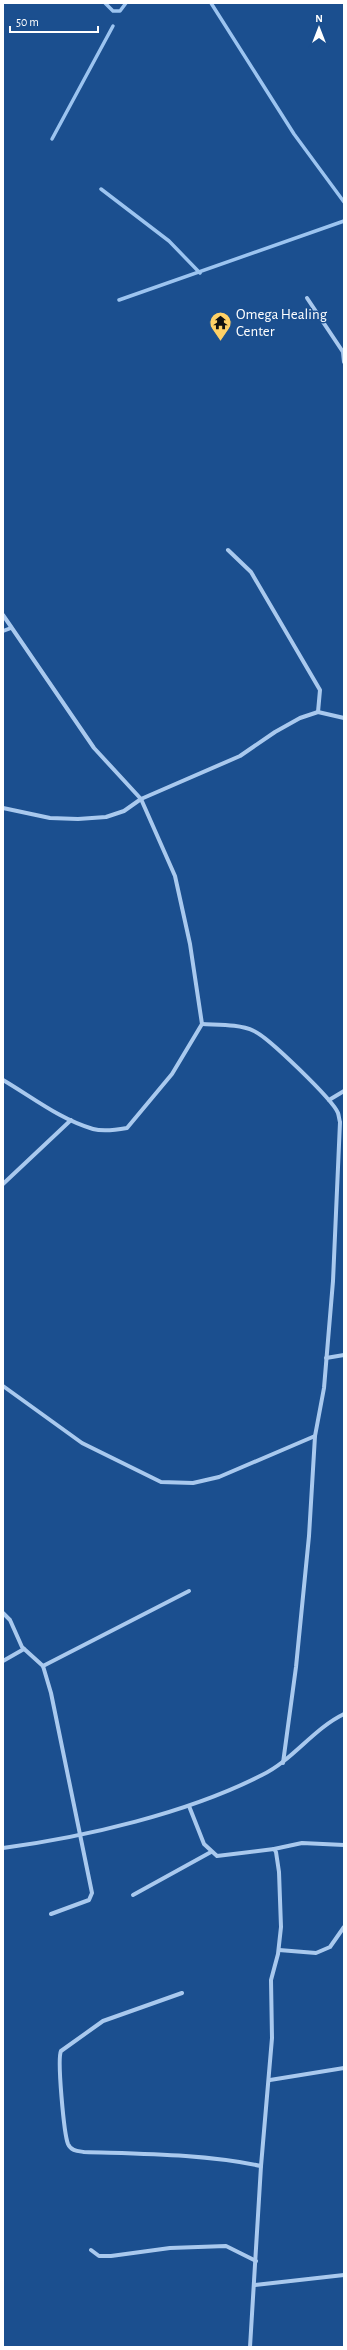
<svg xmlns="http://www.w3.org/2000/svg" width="347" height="2350" font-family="'Alegreya Sans',sans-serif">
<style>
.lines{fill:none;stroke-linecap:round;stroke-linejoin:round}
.stream{stroke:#9cc4f0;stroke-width:3.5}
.street{stroke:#a9c9ee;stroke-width:4}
.labels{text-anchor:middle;stroke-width:3;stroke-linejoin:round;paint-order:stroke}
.poi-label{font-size:15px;fill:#fff;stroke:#1b4f8f;text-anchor:start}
</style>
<rect width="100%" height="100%" fill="#1b4f8f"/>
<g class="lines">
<g class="stream">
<path d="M105,3L113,11H120L126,3"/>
<path d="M211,3L294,134L344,202"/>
<path d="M52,139L113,26"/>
<path d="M101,189L169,241L200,273"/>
<path d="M119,300L344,221"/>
</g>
<g class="street">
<path d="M307,298L343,352L344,362"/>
<path d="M228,550L251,572L320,690L318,712"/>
<path d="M3,615L94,748L141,799L175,876L190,944L202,1024L172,1074L127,1128C116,1130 104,1132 93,1129C61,1120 32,1097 3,1080"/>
<path d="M3,631L11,628"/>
<path d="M3,808L50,818L78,819L106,817L124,811L141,799L240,756L275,732L300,718L318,712L344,718"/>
<path d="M202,1024C219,1025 239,1024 254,1031C268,1037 333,1100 338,1113C339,1116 339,1119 340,1122L333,1281L324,1388L315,1436L309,1536L296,1667L283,1763"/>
<path d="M329,1100L344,1091"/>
<path d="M3,1184L71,1120"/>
<path d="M326,1358L344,1355"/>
<path d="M3,1386L82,1443L161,1482L193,1483L219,1477L315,1436"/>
<path d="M3,1613L10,1620L22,1647L43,1666L51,1693L92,1893L89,1900L51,1914"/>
<path d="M3,1661L24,1649"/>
<path d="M43,1666L189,1591"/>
<path d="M189,1806L204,1844L217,1856L274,1849L276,1852L279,1872L281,1927L278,1954L271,1980L272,2038L261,2166L250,2347"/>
<path d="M3,1848C85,1837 188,1813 262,1775C293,1760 313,1729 344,1714"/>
<path d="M274,1849L302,1843L344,1845"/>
<path d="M133,1895L211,1852"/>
<path d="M279,1950L316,1953L330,1947L344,1927"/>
<path d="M182,1993L103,2021L61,2051C57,2059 64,2134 68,2144C71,2151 78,2151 84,2152C143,2154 203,2154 261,2166"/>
<path d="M270,2080L344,2068"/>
<path d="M91,2250L99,2256H111L170,2248L226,2246L256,2261"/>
<path d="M255,2285L344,2275"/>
</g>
</g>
<defs>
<symbol id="temple-pin" viewBox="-11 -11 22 30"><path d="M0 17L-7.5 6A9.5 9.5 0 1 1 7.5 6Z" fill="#ffd166" stroke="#1b4f8f"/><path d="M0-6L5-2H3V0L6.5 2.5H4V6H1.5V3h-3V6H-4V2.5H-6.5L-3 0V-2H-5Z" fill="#111"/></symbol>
</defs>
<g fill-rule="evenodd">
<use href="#temple-pin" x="208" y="310" width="25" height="34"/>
</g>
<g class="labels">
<g class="poi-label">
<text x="236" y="319">Omega Healing<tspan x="236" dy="17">Center</tspan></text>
</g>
</g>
<rect width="347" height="2350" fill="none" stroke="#ffffff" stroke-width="8"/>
<g transform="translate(319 28)" stroke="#1b4f8f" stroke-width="3" paint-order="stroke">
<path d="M0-3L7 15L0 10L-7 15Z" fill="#ffffff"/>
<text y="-6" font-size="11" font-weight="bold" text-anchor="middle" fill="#ffffff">N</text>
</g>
<path d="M10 26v6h88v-6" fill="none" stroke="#ffffff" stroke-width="2"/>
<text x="16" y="26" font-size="12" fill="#ffffff" stroke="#1b4f8f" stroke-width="3" paint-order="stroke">50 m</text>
</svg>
